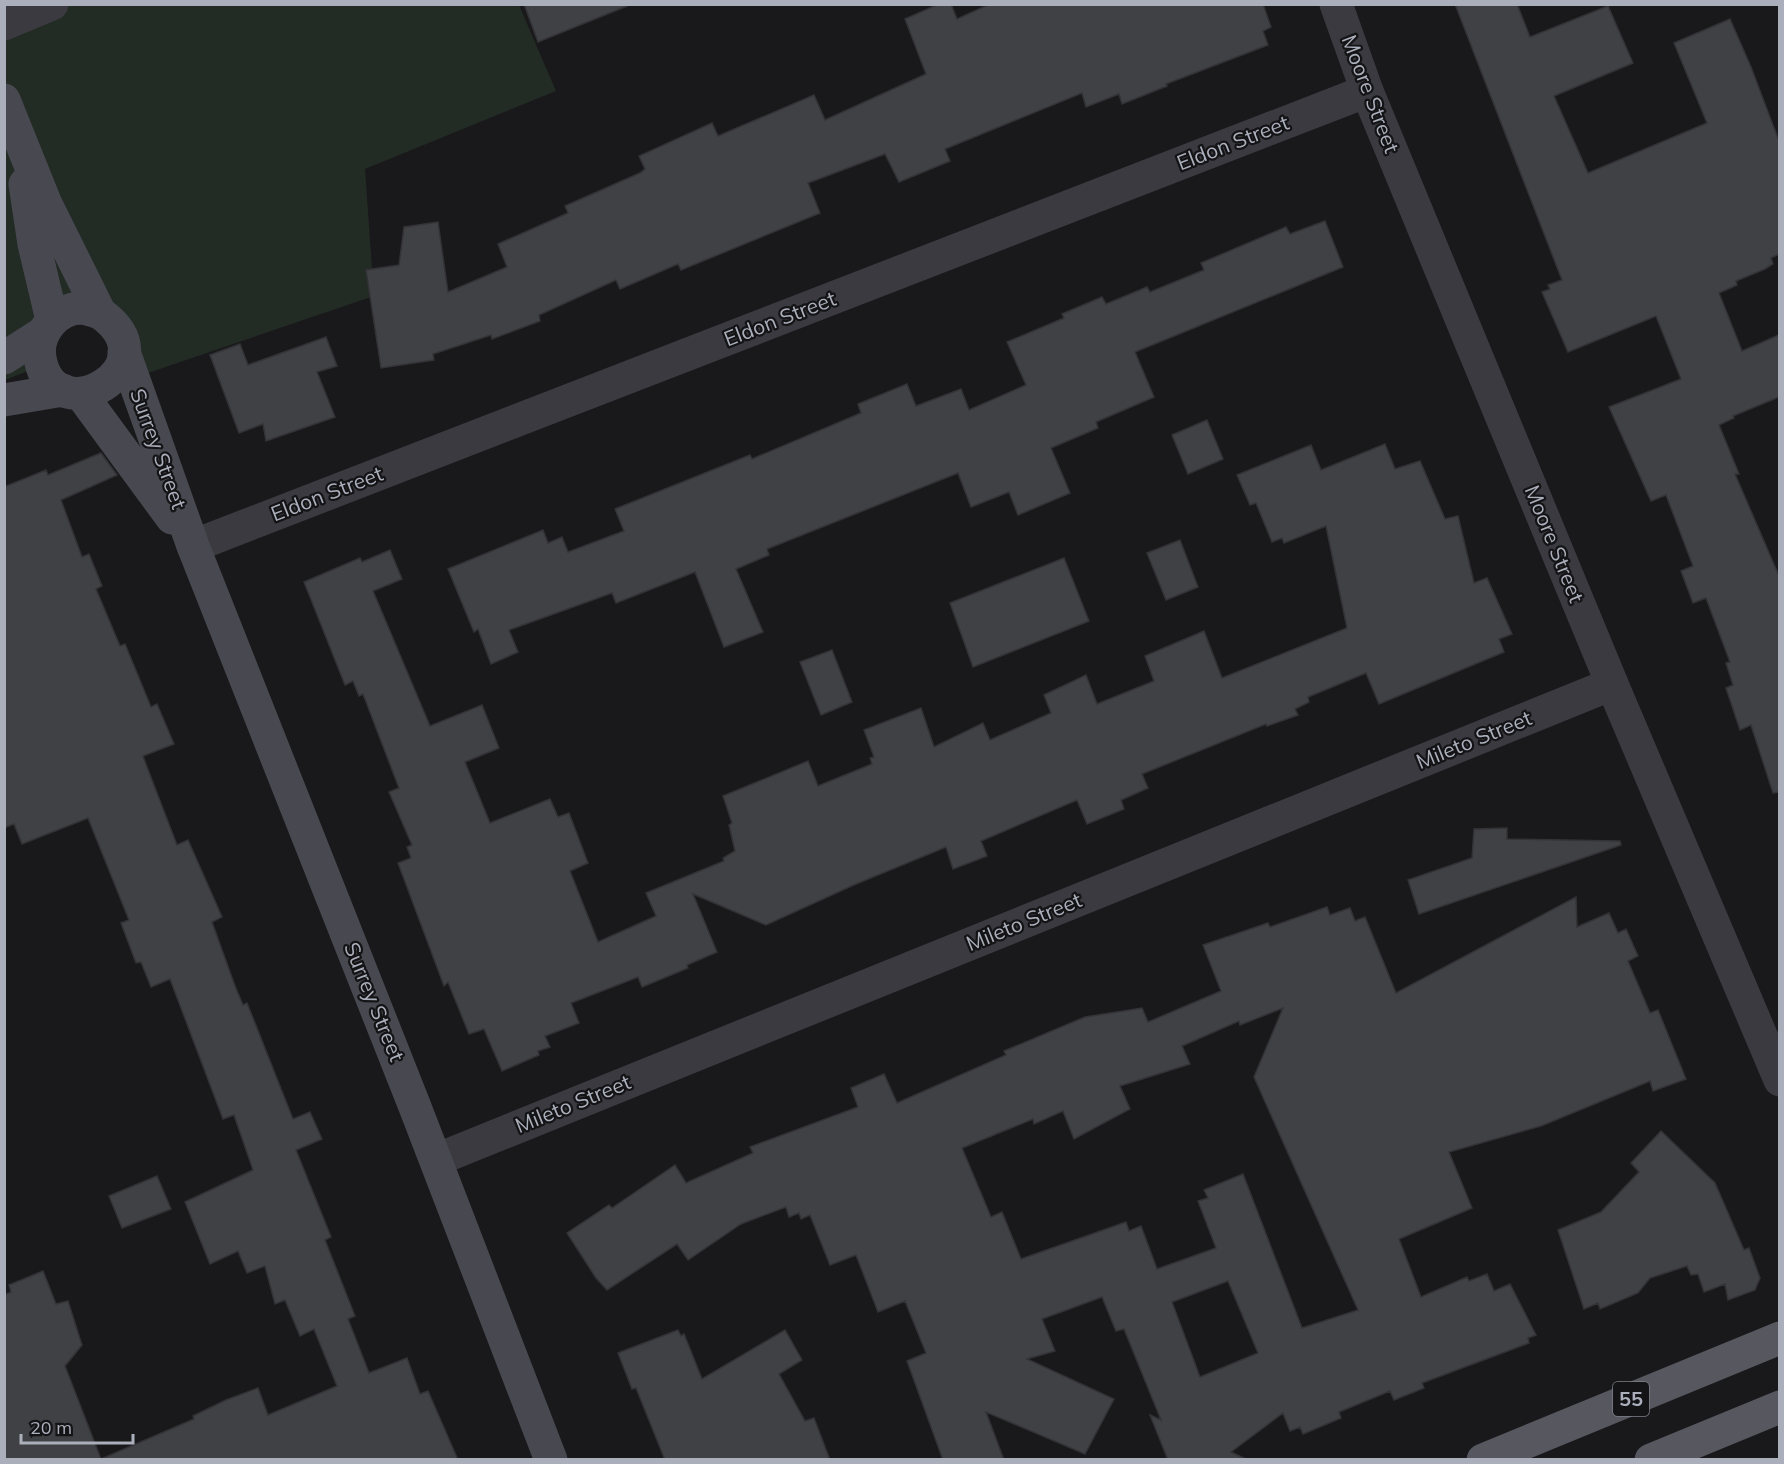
<svg xmlns="http://www.w3.org/2000/svg" width="1784" height="1464" font-family="Mulish,sans-serif">
<style>
.green{fill:#232b25}
.building{fill:#404145;stroke:#333337;stroke-width:1.5;fill-rule:evenodd}
.lines{fill:none;stroke-linecap:round;stroke-linejoin:round}
.street{stroke:#3a3a40;stroke-width:33}
.secondary{stroke:#484950;stroke-width:33}
.primary{stroke:#56575f;stroke-width:33}
.labels{text-anchor:middle;stroke-width:4.5;stroke-linejoin:round;paint-order:stroke}
.shield{fill:#141416;stroke:#7e808a;stroke-width:1.5}
.shield-label{font-size:20px;font-weight:bold;fill:#abafbb}
.street-label{font-size:21px;fill:#abafbb;stroke:#141416}
</style>
<rect width="100%" height="100%" fill="#19191b"/>
<path class="green" d="M52,4L519,5L556,91L365,169L374,296L95,391L122,337L67,311L41,366L5,380V24Z"/>
<g class="building">
<path d="M524,4H626L627,6L538,42Z"/>
<path d="M939,4H951L957,19L990,4H1263L1271,27L1263,31L1268,45L1166,84L1167,86L1122,104L1119,94L1086,107L1082,93L945,149L950,161L899,182L885,154L808,183L820,213L681,270L678,264L620,289L616,280L539,315L540,321L492,339L491,335L433,354L434,360L381,368L366,270L399,265L404,227L438,222L448,292L507,267L498,244L568,213L565,206L640,173L645,169L639,156L712,123L718,136L814,95L825,120L926,74L905,19Z"/>
<path d="M1455,4H1517L1530,37L1608,6L1633,63L1554,96L1588,173L1707,123L1674,43L1730,19L1751,67L1779,141V254L1771,258L1773,264L1765,269L1736,281L1737,285L1719,293L1742,351L1779,335V397L1733,416L1734,418L1719,425L1739,474H1735L1779,576V792L1773,793L1751,725L1740,730L1726,688L1733,685L1726,663L1730,662L1706,598L1693,603L1681,571L1693,566L1666,495L1651,501L1609,407L1681,379L1656,316L1568,352L1542,292L1550,289L1548,285L1562,280Z"/>
<path d="M1325,221L1343,267L1135,352L1154,397L1096,422L1098,428L1051,448L1070,493L1018,515L1009,492L971,507L958,473L767,549L769,555L736,569L763,632L724,647L695,572L616,603L612,593L509,630L518,652L491,664L478,629L474,632L448,569L543,530L548,543L562,537L568,552L624,531L615,509L750,455L752,459L861,413L858,404L907,384L916,406L961,389L969,410L1026,385L1007,342L1064,318L1062,314L1102,297L1106,304L1147,287L1150,292L1204,270L1201,263L1286,227L1290,234Z"/>
<path d="M326,337L337,366L317,372L335,417L266,441L263,424L239,433L210,355L240,344L248,365Z"/>
<path d="M1207,420L1223,459L1188,474L1172,435Z"/>
<path d="M1385,444L1395,469L1420,461L1445,519L1458,516L1474,583L1487,578L1512,634L1499,639L1504,652L1379,704L1366,673L1308,697L1309,702L1295,709L1298,715L1267,726L1266,724L1142,774L1148,788L1121,800L1124,809L1087,824L1077,800L981,841L987,856L953,869L946,847L856,884L766,925L693,894L717,952L687,965L688,968L642,987L638,977L571,1003L579,1023L545,1036L550,1047L538,1051L539,1055L502,1071L484,1029L469,1034L448,982L444,986L398,863L411,858L407,847L412,845L389,792L399,788L363,694L359,696L353,681L345,685L304,582L360,558L362,562L390,550L402,579L373,591L430,726L482,705L499,748L465,762L490,823L550,799L558,817L569,813L588,863L570,871L598,942L656,916L646,893L724,861L723,858L735,851L729,825L732,823L723,796L808,761L818,786L872,764L870,758L874,757L864,730L921,708L934,747L983,723L990,740L1051,713L1044,695L1086,675L1097,704L1154,681L1145,656L1204,631L1222,678L1347,628L1326,526L1284,543L1282,538L1272,542L1256,503L1250,505L1237,475L1311,445L1321,470Z"/>
<path d="M101,453L117,475L61,500L82,557L89,554L102,586L96,589L120,646L125,644L151,707L157,704L174,744L143,756L147,767L177,845L188,840L222,917L212,922L235,986L243,1005L247,1003L293,1119L310,1112L322,1139L296,1150L331,1237L325,1240L355,1316L348,1319L369,1373L407,1358L420,1394L428,1391L458,1460H4V1295L11,1292L9,1285L43,1271L56,1304L68,1301L82,1345L65,1366L101,1459L194,1419L193,1416L226,1400L258,1388L268,1415L337,1386L314,1329L300,1336L285,1300L275,1304L265,1266L247,1273L238,1251L210,1264L185,1202L253,1170L234,1115L223,1119L170,979L151,987L141,962L136,963L121,923L129,920L88,818L22,844L14,824L4,828V487L46,470L48,475Z"/>
<path d="M1180,540L1198,587L1166,600L1147,553Z"/>
<path d="M1064,558L1089,621L973,667L950,603Z"/>
<path d="M832,650L852,702L821,715L800,662Z"/>
<path d="M1507,828V839L1620,841L1621,845L1419,914L1408,880L1472,858L1474,829Z"/>
<path d="M1576,897L1577,927L1609,913L1618,933L1626,929L1638,956L1628,961L1650,1013L1658,1010L1686,1079L1653,1091L1650,1081L1541,1126L1449,1152L1472,1208L1399,1239L1421,1297L1467,1277L1469,1281L1487,1274L1494,1291L1510,1284L1536,1335L1528,1338L1529,1343L1422,1383L1424,1388L1394,1400L1390,1391L1339,1412L1341,1418L1303,1434L1300,1427L1290,1431L1283,1413L1231,1452L1248,1460H1168L1150,1415L1161,1420L1124,1329L1116,1331L1102,1297L1042,1319L1055,1351L1027,1359L1114,1399L1085,1454L986,1412L1004,1460H943L907,1361L926,1353L905,1301L878,1312L856,1255L830,1265L810,1215L801,1219L799,1213L789,1217L786,1207L741,1224L688,1260L677,1244L607,1290L596,1278L567,1233L609,1205L612,1208L675,1165L686,1183L753,1153L750,1147L858,1107L851,1088L884,1074L897,1103L1006,1055L1004,1051L1085,1017L1142,1008L1148,1022L1221,991L1203,945L1268,923L1270,927L1327,907L1330,915L1350,908L1355,921L1365,917L1396,993ZM1283,1008L1254,1077L1358,1310L1302,1328L1243,1174L1204,1190L1208,1198L1198,1201L1216,1248L1157,1269L1141,1226L1129,1231L1126,1222L1021,1259L1002,1212L991,1217L962,1148L1033,1119L1034,1124L1063,1111L1074,1139L1130,1109L1120,1086L1190,1064L1182,1046L1239,1021L1240,1025ZM1228,1281L1258,1353L1200,1377L1172,1302Z"/>
<path d="M1661,1131L1715,1183L1744,1250L1749,1248L1760,1278L1755,1290L1728,1300L1725,1284L1704,1292L1698,1274L1691,1275L1687,1266L1650,1278L1638,1293L1600,1309L1598,1303L1584,1309L1558,1230L1601,1212L1639,1172L1631,1163Z"/>
<path d="M157,1176L171,1209L122,1228L109,1196Z"/>
<path d="M678,1330L681,1336L684,1334L702,1379L785,1330L802,1360L779,1374L805,1421L814,1418L830,1460H665L636,1388L632,1389L618,1353Z"/>
</g>
<g class="lines">
<g class="street">
<path d="M1336,4L1367,91L1612,684L1780,1080"/>
<path d="M4,24L52,4"/>
<path d="M193,546L1367,91"/>
<path d="M436,1160L1612,684"/>
</g>
<g class="secondary">
<path d="M4,100L45,202L100,313C176,366 53,437 40,358C36,333 56,308 82,308C88,309 94,311 100,313"/>
<path d="M25,184L34,244L52,320"/>
<path d="M124,352L193,546L415,1107L551,1460"/>
<path d="M4,358L43,333"/>
<path d="M81,394L172,518"/>
<path d="M4,400L63,390"/>
</g>
<g class="primary">
<path d="M1483,1460L1780,1338"/>
<path d="M1651,1460L1780,1407"/>
</g>
</g>
<g class="labels">
<rect class="shield" x="1613" y="1382" width="36" height="34" rx="4.5"/>
<g class="shield-label">
<text x="1631" y="1406">55</text>
</g>
<g class="street-label">
<text transform="translate(1370 94) rotate(69)" y="7">Moore Street</text>
<text transform="translate(1233 143) rotate(-21)" y="7">Eldon Street</text>
<text transform="translate(780 319) rotate(-21)" y="7">Eldon Street</text>
<text transform="translate(158 449) rotate(70)" y="7">Surrey Street</text>
<text transform="translate(327 494) rotate(-21)" y="7">Eldon Street</text>
<text transform="translate(1554 544) rotate(68)" y="7">Moore Street</text>
<text transform="translate(1474 740) rotate(-22)" y="7">Mileto Street</text>
<text transform="translate(1024 922) rotate(-22)" y="7">Mileto Street</text>
<text transform="translate(374 1002) rotate(68)" y="7">Surrey Street</text>
<text transform="translate(573 1104) rotate(-22)" y="7">Mileto Street</text>
</g>
</g>
<rect width="1784" height="1464" fill="none" stroke="#abafbb" stroke-width="12"/>
<path d="M21 1434v9h112v-9" fill="none" stroke="#abafbb" stroke-width="3"/>
<text x="30" y="1434" font-size="18" fill="#abafbb" stroke="#141416" stroke-width="4.5" paint-order="stroke">20 m</text>
</svg>
